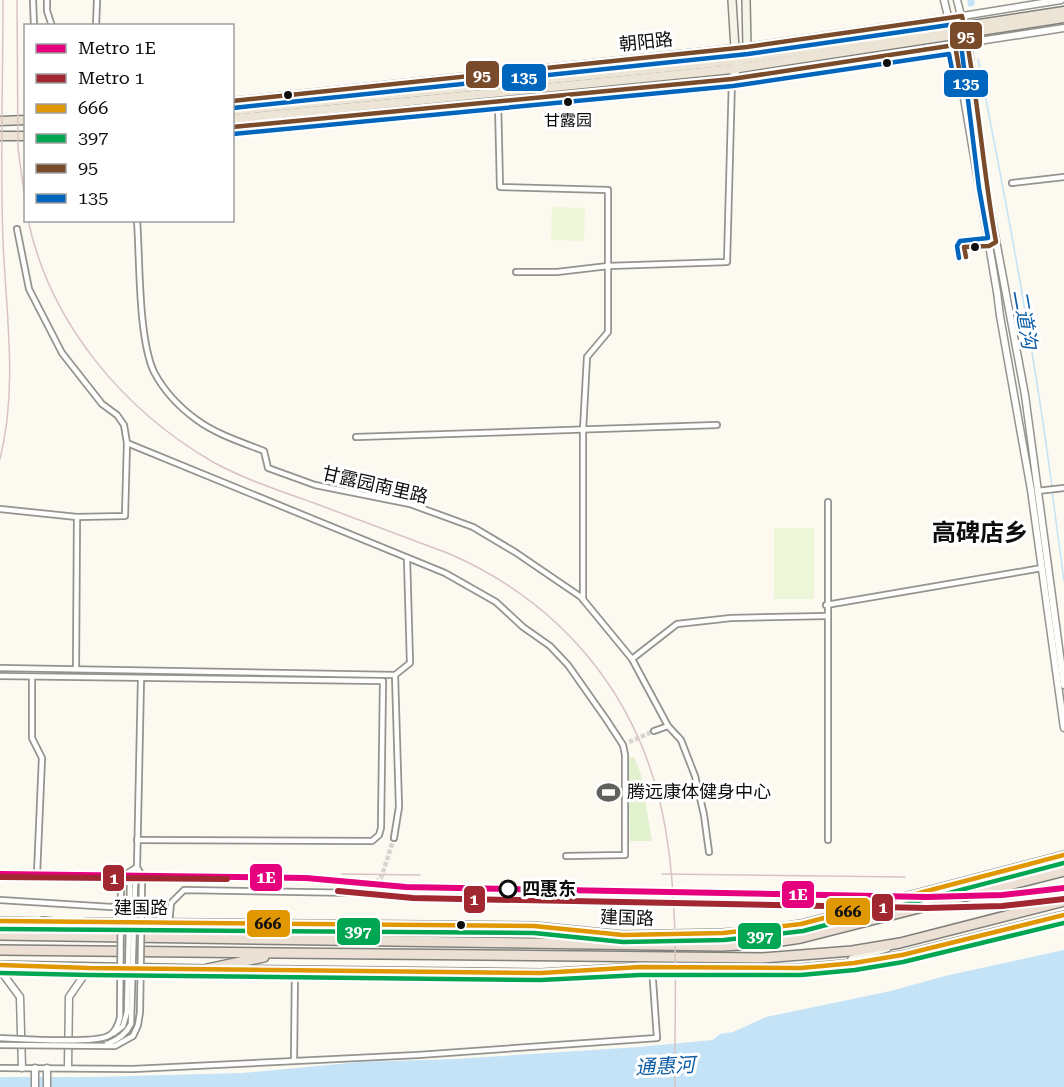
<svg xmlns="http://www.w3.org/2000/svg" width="1064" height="1087" font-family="'Roboto Serif','Noto Sans SC',serif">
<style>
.green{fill:#e2f2ce}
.pitch{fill:#edf6d9}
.water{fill:#c4e3f7}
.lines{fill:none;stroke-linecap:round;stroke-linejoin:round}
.stream{stroke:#c4e3f7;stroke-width:1.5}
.canal{stroke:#c4e3f7;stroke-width:7}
.minor-tunnel{stroke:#d7d6ce;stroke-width:4.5;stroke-dasharray:4.5 2;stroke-linecap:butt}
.minor-casing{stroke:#94938f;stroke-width:8}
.tertiary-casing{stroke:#94938f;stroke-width:9}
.secondary-casing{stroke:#8b8a86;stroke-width:10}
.trunk-casing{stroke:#81817c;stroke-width:11}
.motorway-casing{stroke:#81817c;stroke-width:12}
.minor{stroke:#fefefd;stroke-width:4.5}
.tertiary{stroke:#fefefd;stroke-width:6}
.secondary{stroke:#f5f4e8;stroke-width:7}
.trunk{stroke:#ece4d5;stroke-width:8}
.motorway{stroke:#ebe0d3;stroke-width:9}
.rail{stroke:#d8c3c2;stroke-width:1.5}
.minor-bridge-casing{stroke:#94938f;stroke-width:8;stroke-linecap:butt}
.minor-bridge{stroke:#fefefd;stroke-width:4.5}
.bus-1-casing{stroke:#fff;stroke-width:9}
.bus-2-casing{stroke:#fff;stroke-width:9}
.bus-3-casing{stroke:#fff;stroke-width:9}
.bus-4-casing{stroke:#fff;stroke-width:9}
.bus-1{stroke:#e09701;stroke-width:4.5}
.bus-2{stroke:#00a651;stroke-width:4.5}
.bus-3{stroke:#7a4b2a;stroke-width:4.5}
.bus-4{stroke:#0065bd;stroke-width:4.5}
.metro-1-casing{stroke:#fff;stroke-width:10}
.metro-2-casing{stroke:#fff;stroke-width:10}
.metro-1{stroke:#e5007d;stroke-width:6}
.metro-2{stroke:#a12830;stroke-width:6}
.bus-dot{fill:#0d0d0d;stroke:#fff;stroke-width:2}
.stop-dot{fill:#fff;stroke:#0d0d0d;stroke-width:3}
.labels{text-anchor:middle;stroke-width:6;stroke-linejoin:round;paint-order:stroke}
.bus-label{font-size:16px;fill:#0d0d0d;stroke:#fff}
.street-label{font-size:18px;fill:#0d0d0d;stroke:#fff}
.poi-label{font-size:18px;fill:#0d0d0d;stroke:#fff;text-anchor:start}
.stop-label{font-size:18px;font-weight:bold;fill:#0d0d0d;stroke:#fff;text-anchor:start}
.water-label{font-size:20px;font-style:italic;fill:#0e5ea7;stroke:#fff}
.district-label{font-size:24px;font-weight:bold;fill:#0d0d0d;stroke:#fff}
.line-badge{stroke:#fff;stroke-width:2}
.badge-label{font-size:16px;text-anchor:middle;font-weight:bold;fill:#fff}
.pale-badge-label{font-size:16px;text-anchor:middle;font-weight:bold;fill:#111}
</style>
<rect width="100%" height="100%" fill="#fbf9f0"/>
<path class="green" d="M634,757L641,775L652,841H630L628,758Z"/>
<g class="pitch">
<path d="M552,207L585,208L584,241L551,240Z"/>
<rect x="774" y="528" width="40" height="71"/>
</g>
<path class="water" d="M1064,950V1087H0V1077H92L243,1073L360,1062L455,1059L639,1047L713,1040L720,1034L733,1032L766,1017L891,991L945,976Z"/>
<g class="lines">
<g class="stream">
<path d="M978,59C1006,201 1033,343 1052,487"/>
<path d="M1052,491L1064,581"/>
</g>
<path class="canal" d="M971,0V3"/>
<g class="minor-tunnel">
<path d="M629,742L654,731"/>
<path d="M359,893L381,878L394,838"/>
</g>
<defs>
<g id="minor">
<path d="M33,0L34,26"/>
<path d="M47,0V11L52,26"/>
<path d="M96,26L97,0"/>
<path d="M498,102L500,187L608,190V332L587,357L583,430V599"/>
<path d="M1012,183L1064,177"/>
<path d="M137,220C140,259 138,338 154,372C164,391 179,407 197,420C216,434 241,442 264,451L268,468L315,485L410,504L473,527L515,552L581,597L632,659L668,726L681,740L695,776L704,815L709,852"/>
<path d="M516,272H557L608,266L727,262L732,79"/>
<path d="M356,437L717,425"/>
<path d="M127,443L445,573L496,602L523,627L550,646L568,665L606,719L623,745L625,755V855L566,856"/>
<path d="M1037,491L1064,488"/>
<path d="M828,502V840"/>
<path d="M0,509L77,517L125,516L127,443L124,425L117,415L102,404L62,353L29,289L17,229"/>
<path d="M826,605L1042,568"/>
<path d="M632,659L677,624L731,618L826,616"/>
<path d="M0,668L395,675"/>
<path d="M76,669L77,517"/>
<path d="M0,676L383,681L381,828L379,835L372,841L137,840"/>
<path d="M32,677V738L42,758L37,874"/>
<path d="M654,731L668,726"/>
<path d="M394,838L399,807L395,675L410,663L407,558"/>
<path d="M137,867L142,876V883"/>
<path d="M0,874L123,876"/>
<path d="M121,884L123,876L137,867L141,679"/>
<path d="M0,900L111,907L120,905L130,900"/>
<path d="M169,923L171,903L184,890L359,893"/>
<path d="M294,1060L295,970"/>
<path d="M0,1068L133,1069L418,1055L657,1038L652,967"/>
</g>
<g id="tertiary">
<path d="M944,0L955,45L997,292L1000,316L1031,490L1064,728"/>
<path d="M957,0L968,43L986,187L1025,395L1064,685"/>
<path d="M232,101L747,47L950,18L1061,0"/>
<path d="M232,127L732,79L1064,28"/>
<path d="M0,970L20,997L22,1068"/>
<path d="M68,1067L69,997L89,968"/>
<path d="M35,1068V1087"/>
<path d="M47,1068V1087"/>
</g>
<g id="secondary">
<path d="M732,0L735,49L734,64"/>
<path d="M732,79L747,47L746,0"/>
<path d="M0,921L45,922"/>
<path d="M86,922L534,926L623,935L723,933L761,930L801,924L1064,855"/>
<path d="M852,959L887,948"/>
<path d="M0,965L210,969"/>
<path d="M222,969L541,973L640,967L721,969L801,968L854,963L902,955L1064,915"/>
</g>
<g id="trunk">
<path d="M232,111L734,61L1064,11"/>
<path d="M232,119L733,69L1064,18"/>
<path d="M0,121L26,120"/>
<path d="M0,136H26"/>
</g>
<g id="motorway">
<path d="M43,922L139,931"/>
<path d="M0,935L721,946L761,944L801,938L1064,871"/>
<path d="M0,950L762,958L852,951L900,943L1064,901"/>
<path d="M207,969L264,957"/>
</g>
</defs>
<use href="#minor" class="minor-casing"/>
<use href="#tertiary" class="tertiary-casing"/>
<use href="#secondary" class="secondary-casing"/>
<use href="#trunk" class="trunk-casing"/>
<use href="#motorway" class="motorway-casing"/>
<use href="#minor" class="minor"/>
<use href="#tertiary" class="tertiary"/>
<use href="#secondary" class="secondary"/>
<use href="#trunk" class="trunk"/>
<use href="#motorway" class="motorway"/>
<g class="rail">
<path d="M17,0L18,148L26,208"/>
<path d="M28,220C50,323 123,410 213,462C244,479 280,491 314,503C359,520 404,537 450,554C568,606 645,704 666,832C680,916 674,1003 675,1087"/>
<path d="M0,459C18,387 6,314 3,241C0,161 3,80 3,0"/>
<path d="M342,874L420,875"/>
<path d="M662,874L905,877"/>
</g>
<defs>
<g id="minor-bridge">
<path d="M114,1033L123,1026L127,1012L130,885"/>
<path d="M0,1038C21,1039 94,1044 108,1036C115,1033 119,1023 120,1017L121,884"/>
<path d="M107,1044C118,1040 126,1034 131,1024L135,884"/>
<path d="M0,1045L115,1046L133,1036L138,1025L140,1012L142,883"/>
</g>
</defs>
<use href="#minor-bridge" class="minor-bridge-casing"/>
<use href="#minor-bridge" class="minor-bridge"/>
<defs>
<g id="bus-1">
<path d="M0,921L534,926L623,935L723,933L801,924L1064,855"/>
<path d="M0,965L89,968L541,973L640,967L801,968L854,963L902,955L1064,915"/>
</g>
<g id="bus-2">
<path d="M0,929L534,933L623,942L724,940L803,931L1064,863"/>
<path d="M0,973L89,975L541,980L640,975H801L855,970L903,962L1064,923"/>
</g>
<g id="bus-3">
<path d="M232,101L747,47L962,16C978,90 982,167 996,242L989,246L964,247L966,257"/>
<path d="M232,127L732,79L955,45L960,74"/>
</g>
<g id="bus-4">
<path d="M233,108L748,54L956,24L961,44L979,188L988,238L960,241L957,246L959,258"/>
<path d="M233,134L733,86L949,54L953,75"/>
</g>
</defs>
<use href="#bus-1" class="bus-1-casing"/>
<use href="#bus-2" class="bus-2-casing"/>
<use href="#bus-3" class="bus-3-casing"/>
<use href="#bus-4" class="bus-4-casing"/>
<use href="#bus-1" class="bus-1"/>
<use href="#bus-2" class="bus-2"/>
<use href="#bus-3" class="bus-3"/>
<use href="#bus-4" class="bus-4"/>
<defs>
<path id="metro-1" d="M0,874L306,878L406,887L927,897L1002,895L1064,888"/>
<g id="metro-2">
<path d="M0,877L227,879"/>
<path d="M338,891L413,898L927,908L1002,906L1064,899"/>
</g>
</defs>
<use href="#metro-1" class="metro-1-casing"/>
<use href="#metro-2" class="metro-2-casing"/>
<use href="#metro-1" class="metro-1"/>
<use href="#metro-2" class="metro-2"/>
</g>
<defs>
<symbol id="stadium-bare" viewBox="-9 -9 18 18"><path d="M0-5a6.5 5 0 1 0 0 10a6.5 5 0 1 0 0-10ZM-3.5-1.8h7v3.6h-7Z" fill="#60605c" stroke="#fff" stroke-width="2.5" paint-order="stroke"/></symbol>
</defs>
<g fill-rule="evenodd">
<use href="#stadium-bare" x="592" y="776" width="33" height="33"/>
</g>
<g class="bus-dot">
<circle cx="887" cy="63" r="5"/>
<circle cx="288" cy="95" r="5"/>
<circle cx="568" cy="102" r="5"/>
<circle cx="975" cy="247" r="5"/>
<circle cx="461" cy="925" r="5"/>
</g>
<circle class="stop-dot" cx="508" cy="889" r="8"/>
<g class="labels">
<g class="bus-label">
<text x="568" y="126">甘露园</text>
</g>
<g class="street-label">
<text transform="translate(646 42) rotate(-6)" y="6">朝阳路</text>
<text transform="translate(375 485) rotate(13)" y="6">甘露园南里路</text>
<text x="141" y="914">建国路</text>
<text transform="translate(627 918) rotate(2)" y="6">建国路</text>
</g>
<g class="poi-label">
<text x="627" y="798">腾远康体健身中心</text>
</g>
<g class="stop-label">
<text x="522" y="895">四惠东</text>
</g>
<g class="water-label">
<text transform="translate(1025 319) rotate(80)" y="7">二道沟</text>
<text transform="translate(665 1066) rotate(-3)" y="7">通惠河</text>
</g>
<g class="district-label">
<text x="980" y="541">高碑店乡</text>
</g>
</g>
<g class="line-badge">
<rect x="949" y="21" width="34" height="29" rx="6" fill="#7a4b2a"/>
<rect x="465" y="60" width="35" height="29" rx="6" fill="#7a4b2a"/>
<rect x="501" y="63" width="46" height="29" rx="6" fill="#0065bd"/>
<rect x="943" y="69" width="46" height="29" rx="6" fill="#0065bd"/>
<rect x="249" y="863" width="34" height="29" rx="6" fill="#e5007d"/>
<rect x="102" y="864" width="23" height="28" rx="6" fill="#a12830"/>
<rect x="781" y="880" width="34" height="29" rx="6" fill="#e5007d"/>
<rect x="463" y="885" width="23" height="29" rx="6" fill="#a12830"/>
<rect x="871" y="893" width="23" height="29" rx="6" fill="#a12830"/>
<rect x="825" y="897" width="46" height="29" rx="6" fill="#e09701"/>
<rect x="246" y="909" width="45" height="29" rx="6" fill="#e09701"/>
<rect x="336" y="917" width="45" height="29" rx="6" fill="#00a651"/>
<rect x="737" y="922" width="45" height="28" rx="6" fill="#00a651"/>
</g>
<g class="badge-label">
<text x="966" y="42">95</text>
<text x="482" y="81">95</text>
<text x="524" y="83">135</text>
<text x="966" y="89">135</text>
<text x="266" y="883">1E</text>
<text x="114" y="884">1</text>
<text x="798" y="900">1E</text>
<text x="474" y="905">1</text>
<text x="883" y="913">1</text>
<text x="358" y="937">397</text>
<text x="760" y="942">397</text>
</g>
<g class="pale-badge-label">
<text x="848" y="917">666</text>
<text x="268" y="929">666</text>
</g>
<rect x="24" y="24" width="210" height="198" fill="#ffffff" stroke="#9e9e9e" stroke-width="1.5"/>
<rect x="36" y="44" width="30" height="9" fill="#e5007d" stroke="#9e9e9e" stroke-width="1.5"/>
<text x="78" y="54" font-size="18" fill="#0d0d0d">Metro 1E</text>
<rect x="36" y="74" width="30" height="9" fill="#a12830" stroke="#9e9e9e" stroke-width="1.5"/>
<text x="78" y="84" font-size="18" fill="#0d0d0d">Metro 1</text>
<rect x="36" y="104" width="30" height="9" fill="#e09701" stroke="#9e9e9e" stroke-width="1.5"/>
<text x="78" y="114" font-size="18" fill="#0d0d0d">666</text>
<rect x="36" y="134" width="30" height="9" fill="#00a651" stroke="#9e9e9e" stroke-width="1.5"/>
<text x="78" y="144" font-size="18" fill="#0d0d0d">397</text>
<rect x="36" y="164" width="30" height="9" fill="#7a4b2a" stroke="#9e9e9e" stroke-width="1.5"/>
<text x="78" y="174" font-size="18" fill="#0d0d0d">95</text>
<rect x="36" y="194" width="30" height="9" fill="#0065bd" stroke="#9e9e9e" stroke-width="1.5"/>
<text x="78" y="204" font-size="18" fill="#0d0d0d">135</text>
</svg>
